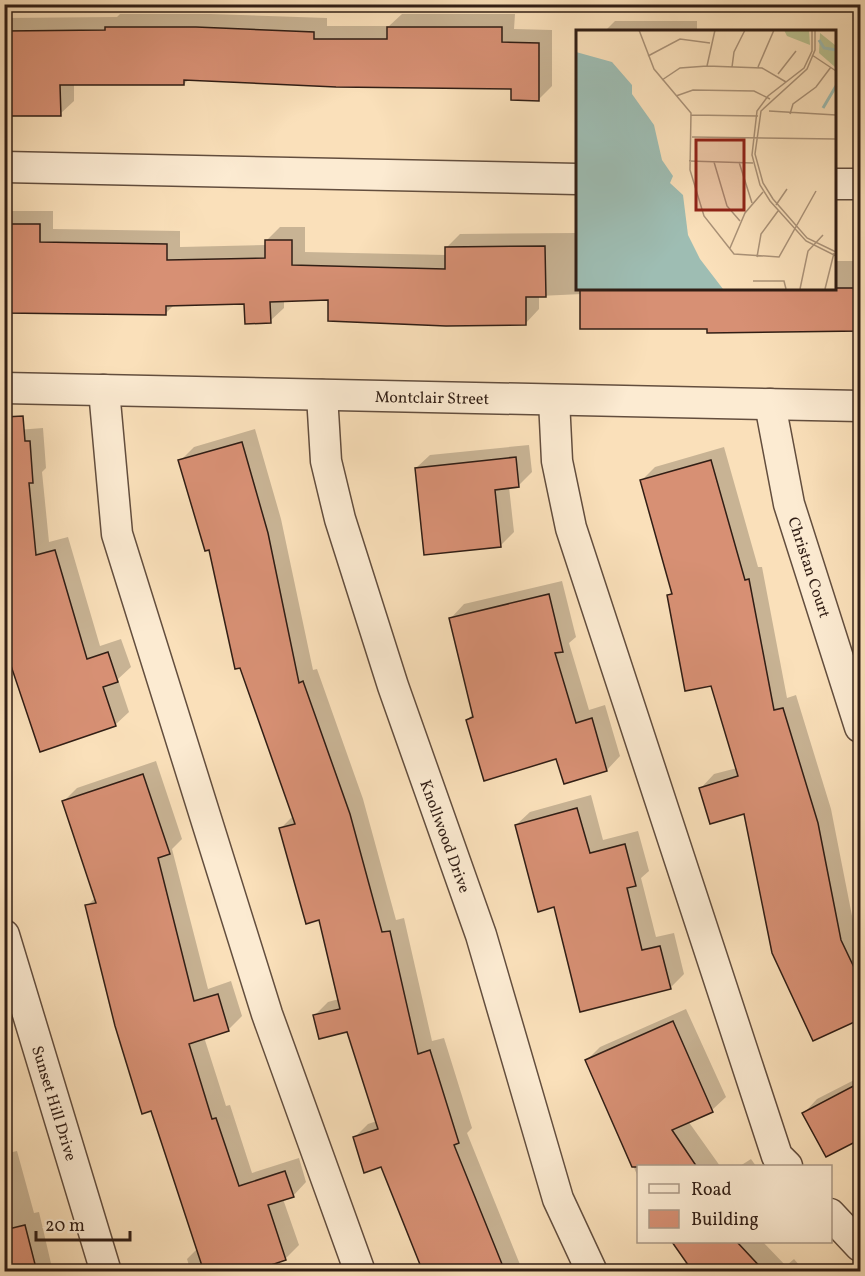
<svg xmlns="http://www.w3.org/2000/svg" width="865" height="1276" font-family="Vollkorn,serif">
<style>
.shadow{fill:#0003}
.building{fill:#d79074;stroke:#311e15;stroke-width:1.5}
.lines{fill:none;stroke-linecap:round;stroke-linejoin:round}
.minor-casing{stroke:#634e3e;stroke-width:33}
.minor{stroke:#fcebd2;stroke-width:30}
.labels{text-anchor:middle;stroke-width:6;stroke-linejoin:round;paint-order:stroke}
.street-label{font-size:16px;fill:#311e15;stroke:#fcebd2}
.inset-river{fill:none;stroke:#9ebdb3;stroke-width:3}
.inset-road{fill:none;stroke:#aa9278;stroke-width:1.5}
.view{fill:#8f2418;fill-opacity:0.15;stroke:#8f2418;stroke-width:3}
.inset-edge{fill:none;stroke:#311e15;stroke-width:3}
</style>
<rect width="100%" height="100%" fill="#fae0ba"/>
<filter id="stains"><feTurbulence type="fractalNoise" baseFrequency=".00333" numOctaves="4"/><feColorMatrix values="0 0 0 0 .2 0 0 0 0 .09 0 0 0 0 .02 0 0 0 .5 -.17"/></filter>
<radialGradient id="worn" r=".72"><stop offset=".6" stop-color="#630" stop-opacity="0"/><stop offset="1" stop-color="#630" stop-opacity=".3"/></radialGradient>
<g class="shadow">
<path d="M120,14H211L327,18V26H389L402,14H515L514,29L552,30V86L538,100L512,87L189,79L184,84H74V101L60,114L11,89H4V18L117,17Z"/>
<path d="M615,21H697V32H604Z"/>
<path d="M750,30H814V32H749Z"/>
<path d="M860,34V73H856V39Z"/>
<path d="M4,211H53V229L180,231V247L266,245V241L280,227H305V252L446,255V248L460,234L577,233V288H834V261H860V330L708,327L582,294L539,296V309L526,323L330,299L284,300V308L270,321L246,303L175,304L165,314L4,312Z"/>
<path d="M43,428L46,468L42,472L49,542L68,537L100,646L121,639L131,667L118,679L129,712L115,725L40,750L4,431Z"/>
<path d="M255,429L281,519L313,670L317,669L363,799L396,920L404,918L432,1041L444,1038L472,1128L467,1133L523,1272H425L382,1166L354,1138L368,1124L377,1121L348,1031L315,1015L328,1002L339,999L320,918L281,828L293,816L210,548L180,461L194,447Z"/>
<path d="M529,445L532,472L518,486L509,487L514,532L500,546L416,468L430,455Z"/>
<path d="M724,447L758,567H762L787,698L796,695L831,809L854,926L860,940V1017L745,812L701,788L714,774L737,768L712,684L669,595L673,591L642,480L655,467Z"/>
<path d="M860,466V493L854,472Z"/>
<path d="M562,581L576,637L569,643L589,710L605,705L620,756L607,770L565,782L557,758L467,720L474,713L451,618L464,604Z"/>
<path d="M156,761L182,839L172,849L208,989L231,981L242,1016L228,1030L204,1037L226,1106L230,1105L252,1173L299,1158L306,1182L293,1196L283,1199L299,1245L285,1259L277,1262L280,1272H191L187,1259L198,1248L87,906L96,897L63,802L77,788Z"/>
<path d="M591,795L603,840L638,831L649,871L641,878L656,937L674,933L684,974L671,987L582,1010L555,906L516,825L530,812Z"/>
<path d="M686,1009L726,1097L712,1110L688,1121L720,1166H638V1177L587,1060L600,1047Z"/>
<path d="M860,1077V1143L858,1138L804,1113L817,1099Z"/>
<path d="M17,1151L34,1213L39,1212L53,1272H4V1154Z"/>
<path d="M751,1159L756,1166H740Z"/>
<path d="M674,1242H763L786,1266L794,1259L805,1272H695Z"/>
</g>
<g class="building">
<path d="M105,27H196L314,32V39H387V27H502V42L539,43V101L511,100V89L336,87L184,80V85H60L61,116H9V90H4V31L105,30Z"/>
<path d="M4,224H40V242L167,244V260L265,258V240H292V265L445,269V247L545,246L546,297H526V325L446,326L328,321V300L270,302L271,323L245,324L244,304L166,306V315L4,313Z"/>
<path d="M580,288H861V331L707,333V329H580Z"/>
<path d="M23,416L25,441H30L33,483H29L36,555L55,550L87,659L108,652L118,682L103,687L116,726L40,752L4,645V417Z"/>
<path d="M242,442L268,533L299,683L303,681L350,814L382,932L390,931L418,1054L430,1050L459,1143L454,1145L502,1264L483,1272H423L381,1167L364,1173L353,1137L378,1129L347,1032L319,1039L313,1015L340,1009L319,920L306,924L279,828L295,824L240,668L235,669L209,550L205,551L178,460Z"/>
<path d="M516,457L519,487L495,490L501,547L424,555L415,468Z"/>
<path d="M711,460L745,580L749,579L774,710L783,708L818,823L841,940L861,982V1019L813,1041L772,953L744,814L710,824L699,788L738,776L711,686L685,691L667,595L672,594L640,480Z"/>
<path d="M549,594L563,652L555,653L576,723L592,718L607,771L564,784L556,759L484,781L466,720L473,717L449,618Z"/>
<path d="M143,774L170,854L158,858L194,1001L218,994L229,1031L189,1044L212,1119L216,1118L239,1186L285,1171L294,1197L268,1205L286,1260L250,1272H204L151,1111L142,1114L115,1026L85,905L96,903L62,801Z"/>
<path d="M577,808L590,853L625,844L636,886L627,888L642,950L660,946L671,989L580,1012L554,907L538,912L515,825Z"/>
<path d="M673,1021L713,1112L672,1130L697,1167H632L585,1060Z"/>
<path d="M861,1082V1139L826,1157L802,1113Z"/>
<path d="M25,1225L37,1272H4V1230Z"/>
<path d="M672,1242H737L765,1272H693Z"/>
</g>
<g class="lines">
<defs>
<g id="minor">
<path d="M4,167L577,179"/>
<path d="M834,184H860"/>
<path d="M4,388L860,406"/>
<path d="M104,390L117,534L267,1014L360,1272"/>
<path d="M322,395L326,461L340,519L393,686L481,935L558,1199L592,1272"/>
<path d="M554,400L557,461L571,528L777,1156L787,1166"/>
<path d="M770,404L789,504L860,727"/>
<path d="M4,935L106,1272"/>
<path d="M830,1214L860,1246"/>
</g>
</defs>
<use href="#minor" class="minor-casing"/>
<use href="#minor" class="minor"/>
</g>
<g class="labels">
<g class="street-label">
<text transform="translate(432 397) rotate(1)" y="6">Montclair Street</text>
<text transform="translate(810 567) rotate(72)" y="6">Christan Court</text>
<text transform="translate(446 836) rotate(70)" y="6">Knollwood Drive</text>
<text transform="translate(55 1103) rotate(73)" y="6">Sunset Hill Drive</text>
</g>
</g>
<g transform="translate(576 30)">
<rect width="260" height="260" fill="#fae0ba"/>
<path d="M208,0H233L234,15L211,6ZM244,3L259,15V37L243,23Z" fill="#bbc392"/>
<path d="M0,22L36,32L56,55V64L78,95L86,130L97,146L94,153L107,165L112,205L124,229L147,259H0Z" fill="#9ebdb3"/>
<path class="inset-river" d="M243,10L248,18L260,20M247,78L260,56"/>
<path class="inset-road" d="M63,0L78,39L115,83L114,140L128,186L158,224L203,227L240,161M236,0V21L228,38L192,66L181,81L176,125L184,155L194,171L230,211L260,226M239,0V20L231,39L185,81L179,124L187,153L197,169L231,208L260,222M236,25L260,41M72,26L104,9L134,13M131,36L139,0M156,37L158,22L169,0M182,37L198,0M202,44L220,21M86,50L104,38L131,36L186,38L210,52M100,66L117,60L178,61L194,69M193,81L260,85M214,84L217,74L240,57L255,37M115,85L182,86M116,107L260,109M113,131L177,133M138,132L151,176L164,191M163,132L176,173M200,175L211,159M154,218L169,183L187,162M181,227L185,204L202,181M177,251H208L210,259M224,259L232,221L247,205M249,259L258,223"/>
<path class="view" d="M120,110H168V180H120Z"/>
<rect width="260" height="260" class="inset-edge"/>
</g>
<rect width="865" height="1276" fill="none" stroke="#fae0ba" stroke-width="24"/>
<rect x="6" y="6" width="853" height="1264" fill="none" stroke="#311e15" stroke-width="3"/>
<rect x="12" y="12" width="841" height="1252" fill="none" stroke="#311e15" stroke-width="1.5"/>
<rect x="637" y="1165" width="195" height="78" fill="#fcebd2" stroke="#ab9986" stroke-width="1.5"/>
<rect x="649" y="1184" width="30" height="9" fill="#fcebd2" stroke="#ab9986" stroke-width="1.5"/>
<text x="691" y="1195" font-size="18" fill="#311e15">Road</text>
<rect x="649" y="1210" width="30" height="18" fill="#d79074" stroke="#ab9986" stroke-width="1.5"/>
<text x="691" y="1225" font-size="18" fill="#311e15">Building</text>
<path d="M36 1231v9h94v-9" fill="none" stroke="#311e15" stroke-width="3"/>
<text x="45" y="1231" font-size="18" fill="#311e15" stroke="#fcebd2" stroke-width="4.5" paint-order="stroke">20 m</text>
<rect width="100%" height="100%" filter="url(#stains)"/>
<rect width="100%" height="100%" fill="url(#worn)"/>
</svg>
